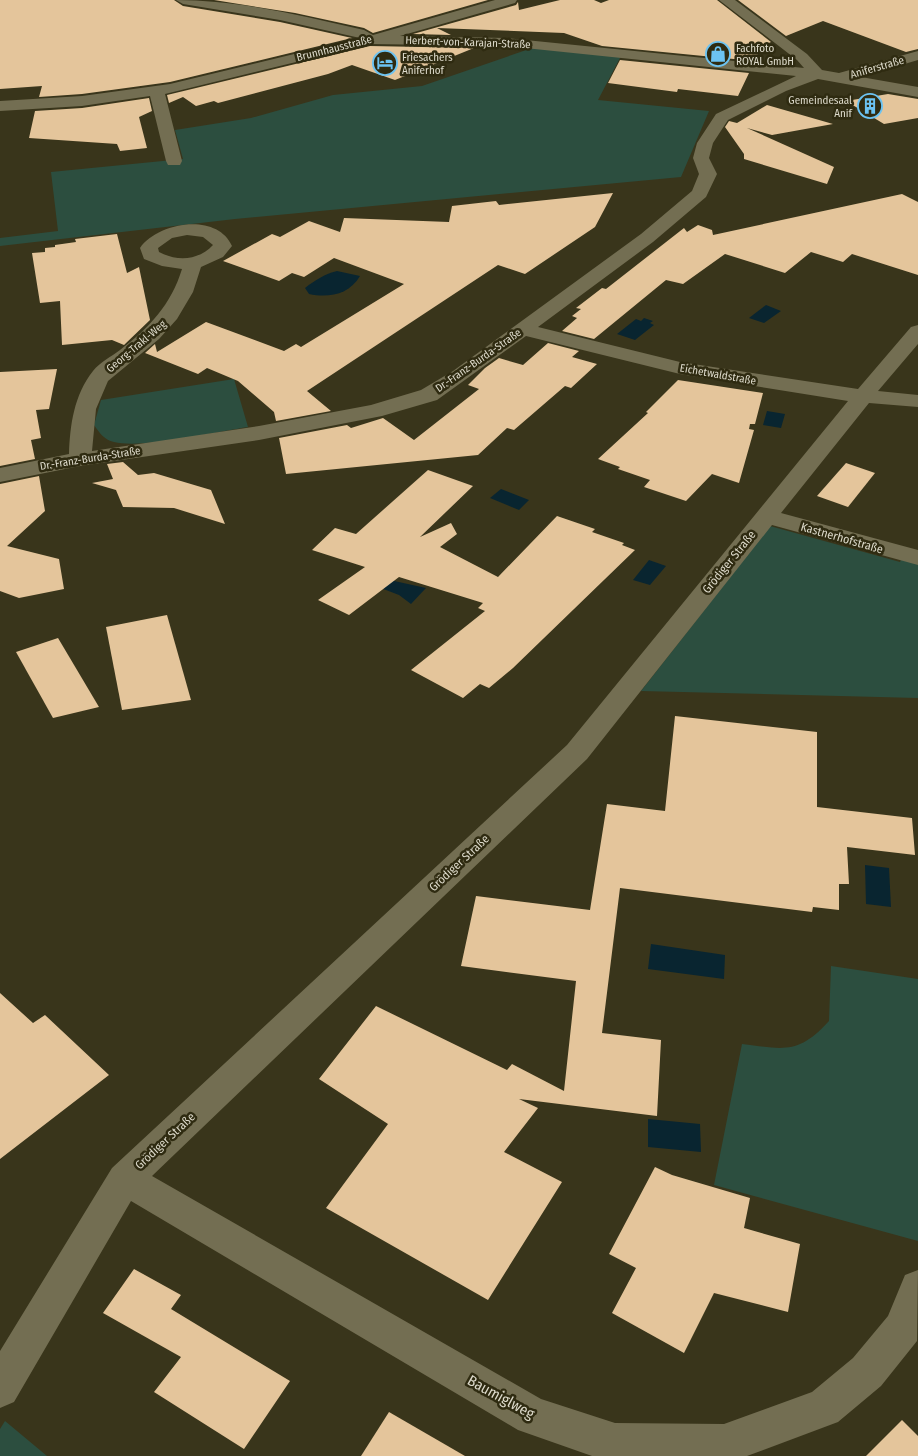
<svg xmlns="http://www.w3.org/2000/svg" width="918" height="1456" font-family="'Fira Sans Condensed',sans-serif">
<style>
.green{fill:#2c4e3f}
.water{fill:#092530}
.building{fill:#e4c59b}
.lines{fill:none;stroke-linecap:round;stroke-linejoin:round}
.street{fill:#736e52;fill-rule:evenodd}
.labels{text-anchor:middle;stroke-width:5;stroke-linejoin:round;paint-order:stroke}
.far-street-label{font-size:11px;fill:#dddacb;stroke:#2f2b11}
.far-poi-label{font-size:11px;fill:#dddacb;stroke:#2f2b11;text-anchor:start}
.street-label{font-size:12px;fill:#dddacb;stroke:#2f2b11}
.near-street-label{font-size:15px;fill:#dddacb;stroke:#2f2b11}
</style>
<rect width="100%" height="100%" fill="#39351b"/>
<g class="green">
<path d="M535,47L621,56L598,100L709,111L681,177L235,219L0,246V238L58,231L51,172L183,159L175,130L251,118L333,95L422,86Z"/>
<path d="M234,379L248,427C216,432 142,449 114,442C104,440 99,432 94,425L101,400Z"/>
<path d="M770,526L900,562L905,550L918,553V698L641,691Z"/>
<path d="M831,966L918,979V1241L714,1185L742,1044C784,1049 798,1055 829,1021Z"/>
<path d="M5,1421L47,1456H0V1429Z"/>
</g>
<g class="water">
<path d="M337,271L360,276C349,295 328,298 309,294L305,288C315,280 325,274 337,271Z"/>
<path d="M766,305L781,311L764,323L749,318Z"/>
<path d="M644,318L653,321L650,323L654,325L635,340L617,334L636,319L641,321Z"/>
<path d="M767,411L785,414L781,428L763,425Z"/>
<path d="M501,489L529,500L519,510L490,498Z"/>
<path d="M649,560L666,566L650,585L633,580Z"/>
<path d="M367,575L426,588L411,604L399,595L373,585Z"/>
<path d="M865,865L889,868L891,907L866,904Z"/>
<path d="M651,944L725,955L724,979L648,969Z"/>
<path d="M648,1119L700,1124L701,1152L648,1147Z"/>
</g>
<g class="building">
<path d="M0,0H174L183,6L280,22L352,38L170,82L82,94L39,97L42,86L0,89Z"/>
<path d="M214,0H488L373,33L364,28L295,13Z"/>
<path d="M560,0H594L601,3L609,0H717L771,42L762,46L754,61L602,46L564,33L437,28L451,35L413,34L516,5L518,2L519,10Z"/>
<path d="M738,0H918V49L906,52L823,21L786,36Z"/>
<path d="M370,46L474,48L395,80L352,65L328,74L218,103L214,101L196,106L183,97L169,103L167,95Z"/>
<path d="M620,60L749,73L738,96L678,89L677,92L608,83Z"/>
<path d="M888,94L918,99V118L884,124L846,101Z"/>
<path d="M149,98L152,111L139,117L147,148L120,151L117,144L29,138L35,111L82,108Z"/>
<path d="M767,105L833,124L772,135L747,128L834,167L827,184L744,159V154L725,127L729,121L737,123Z"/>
<path d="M613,193L595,227L525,274L498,265L307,391L331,411L276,421L274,412L238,381L207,368L198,374L145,353L155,344L157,352L206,322L284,351L296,344L301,347L404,284L334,258L304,277L292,273L279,281L223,261L272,234L280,237L309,221L340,232L344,218L449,222L452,206L496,201L499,205Z"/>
<path d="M902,194L918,202V275L852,254L843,262L811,252L785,273L725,254L683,284L666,280L594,339L562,331L577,318L572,316L581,309L576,308L602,288L606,289L684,228L687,232L698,225L712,230L713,235Z"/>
<path d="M117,234L127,273L139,267L150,320L124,345L112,340L62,345L60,301L40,303L32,253L45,252V248L55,247V245L76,242L75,239Z"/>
<path d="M548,343L579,351L572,357L597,364L571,388L565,386L514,430L507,428L478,455L286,474L279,438L347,425L351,428L383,418L414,440L479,389L468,385L485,368L499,358L523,365Z"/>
<path d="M57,369L49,409L36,410L41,438L31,440L35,459L0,466V372Z"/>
<path d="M678,380L763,393L755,424H750L749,429L754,430L739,483L712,474L686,501L644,487L650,480L618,469L620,467L598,459L648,413L646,412Z"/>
<path d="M123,462L138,475L154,473L211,490L225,524L174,508L123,507L116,490L92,483L113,479L107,464Z"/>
<path d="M846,463L875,473L848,507L817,496Z"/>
<path d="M428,470L473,486L420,537L451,523L457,534L440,547L498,577L557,516L595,529L592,532L624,543L622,545L635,550L513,668L489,688L480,684L463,698L411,670L485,611L478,608L483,603L399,577L349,615L318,600L365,567L312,550L335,528L356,534Z"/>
<path d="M39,476L45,511L7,546L59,559L64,589L19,598L0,591V484Z"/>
<path d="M167,615L191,700L122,710L106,627Z"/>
<path d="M58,638L99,707L53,718L16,652Z"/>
<path d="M675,716L817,732V807L912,818L915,855L847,847L849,884H839V910L813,907L812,912L620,888L602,1033L661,1040L657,1116L519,1099L538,1108L504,1152L562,1182L488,1300L326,1208L388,1124L319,1079L376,1006L507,1070L512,1064L564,1091L576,981L461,966L476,896L590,910L607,804L665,811Z"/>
<path d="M0,993L33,1023L45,1015L109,1075L0,1159Z"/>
<path d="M655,1167L672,1175L750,1198L744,1228L800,1244L788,1312L714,1293L684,1353L612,1313L636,1268L609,1254Z"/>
<path d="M134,1269L181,1295L171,1309L290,1381L244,1449L154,1392L181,1357L103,1313Z"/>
<path d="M389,1412L465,1456H361Z"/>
<path d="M902,1420L918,1436V1456H866Z"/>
</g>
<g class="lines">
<path class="street" d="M176,0C240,0 302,16 364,30L373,35L495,0H517L515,3L400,36L506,38L804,68L797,60L719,0H735L807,54L822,70L839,73L918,51V60L861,77L918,87V97L818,79L786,91L728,120L713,143L709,158L717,174L706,197L653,242L538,327L680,362L858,389L911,327L918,325V344L878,391L918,395V407L869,403L781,513L918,550V565L772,525L587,759L152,1176L541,1399L615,1423L724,1424L812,1392L853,1358L888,1316L905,1275L918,1270L917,1341L881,1386L838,1422L747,1456H592L518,1430L131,1201L14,1402L0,1408V1351L112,1168L567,745L848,401L680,374L526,336L437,400L382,416L259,440L80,466L0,482V468L69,454C70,425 74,395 93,371C100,362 111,357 120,350C149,328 171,305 182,269L162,266L144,259L140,248C158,222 217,212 232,246L223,257L201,267L193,292L177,319L159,339L108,381L96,409L92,451L259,426L371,405L421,390L453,371L641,234L692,191L699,174L693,158L697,143L716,114L796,76L506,46L370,44L165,94L182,161L180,165H168L166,161L150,96L82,106L0,111V101L82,96L170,84L360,38L280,20L183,4ZM187,235L203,237L213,245C199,260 178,262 159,252L158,248L172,238Z"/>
</g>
<defs>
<symbol id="shop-ring" viewBox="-11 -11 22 22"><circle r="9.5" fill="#2f2b11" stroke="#6cc3f2" stroke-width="1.5"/><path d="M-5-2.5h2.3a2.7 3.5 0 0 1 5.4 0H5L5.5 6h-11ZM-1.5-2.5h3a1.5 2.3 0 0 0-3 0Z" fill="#6cc3f2"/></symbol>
<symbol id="hotel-ring" viewBox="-11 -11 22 22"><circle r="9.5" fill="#2f2b11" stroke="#6cc3f2" stroke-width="1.5"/><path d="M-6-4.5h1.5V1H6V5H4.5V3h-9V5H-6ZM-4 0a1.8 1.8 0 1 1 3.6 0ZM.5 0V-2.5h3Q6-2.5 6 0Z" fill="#6cc3f2"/></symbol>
<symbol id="building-ring" viewBox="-11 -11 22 22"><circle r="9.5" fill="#2f2b11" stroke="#6cc3f2" stroke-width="1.5"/><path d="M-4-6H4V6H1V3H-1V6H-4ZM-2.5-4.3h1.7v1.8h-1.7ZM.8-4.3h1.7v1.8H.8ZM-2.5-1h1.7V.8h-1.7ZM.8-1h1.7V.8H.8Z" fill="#6cc3f2"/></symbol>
</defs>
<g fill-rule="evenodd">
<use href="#shop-ring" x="704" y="40" width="28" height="28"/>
<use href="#hotel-ring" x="371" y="49" width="28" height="28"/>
<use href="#building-ring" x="856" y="92" width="28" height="28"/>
</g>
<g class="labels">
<g class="far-street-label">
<text transform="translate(468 42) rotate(2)" y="4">Herbert-von-Karajan-Straße</text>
<text transform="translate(334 48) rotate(-14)" y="4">Brunnhausstraße</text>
<text transform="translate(877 67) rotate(-16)" y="4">Aniferstraße</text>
<text transform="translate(136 346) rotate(-40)" y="4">Georg-Trakl-Weg</text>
<text transform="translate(478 360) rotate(-35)" y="4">Dr.-Franz-Burda-Straße</text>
<text transform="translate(718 374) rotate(10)" y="4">Eichetwaldstraße</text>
<text transform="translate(90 458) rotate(-9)" y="4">Dr.-Franz-Burda-Straße</text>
</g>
<g class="far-poi-label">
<text x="736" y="52">Fachfoto<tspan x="736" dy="13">ROYAL GmbH</tspan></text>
<text x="402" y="61">Friesachers<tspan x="402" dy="13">Aniferhof</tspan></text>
<text x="852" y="104" text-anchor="end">Gemeindesaal<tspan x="852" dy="13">Anif</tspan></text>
</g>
<g class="street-label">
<text transform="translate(842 538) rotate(16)" y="4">Kastnerhofstraße</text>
<text transform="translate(729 562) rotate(-51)" y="4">Grödiger Straße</text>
<text transform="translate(459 863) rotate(-43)" y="4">Grödiger Straße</text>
<text transform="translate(165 1141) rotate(-43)" y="4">Grödiger Straße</text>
</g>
<g class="near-street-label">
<text transform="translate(501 1397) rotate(29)" y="5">Baumiglweg</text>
</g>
</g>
</svg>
